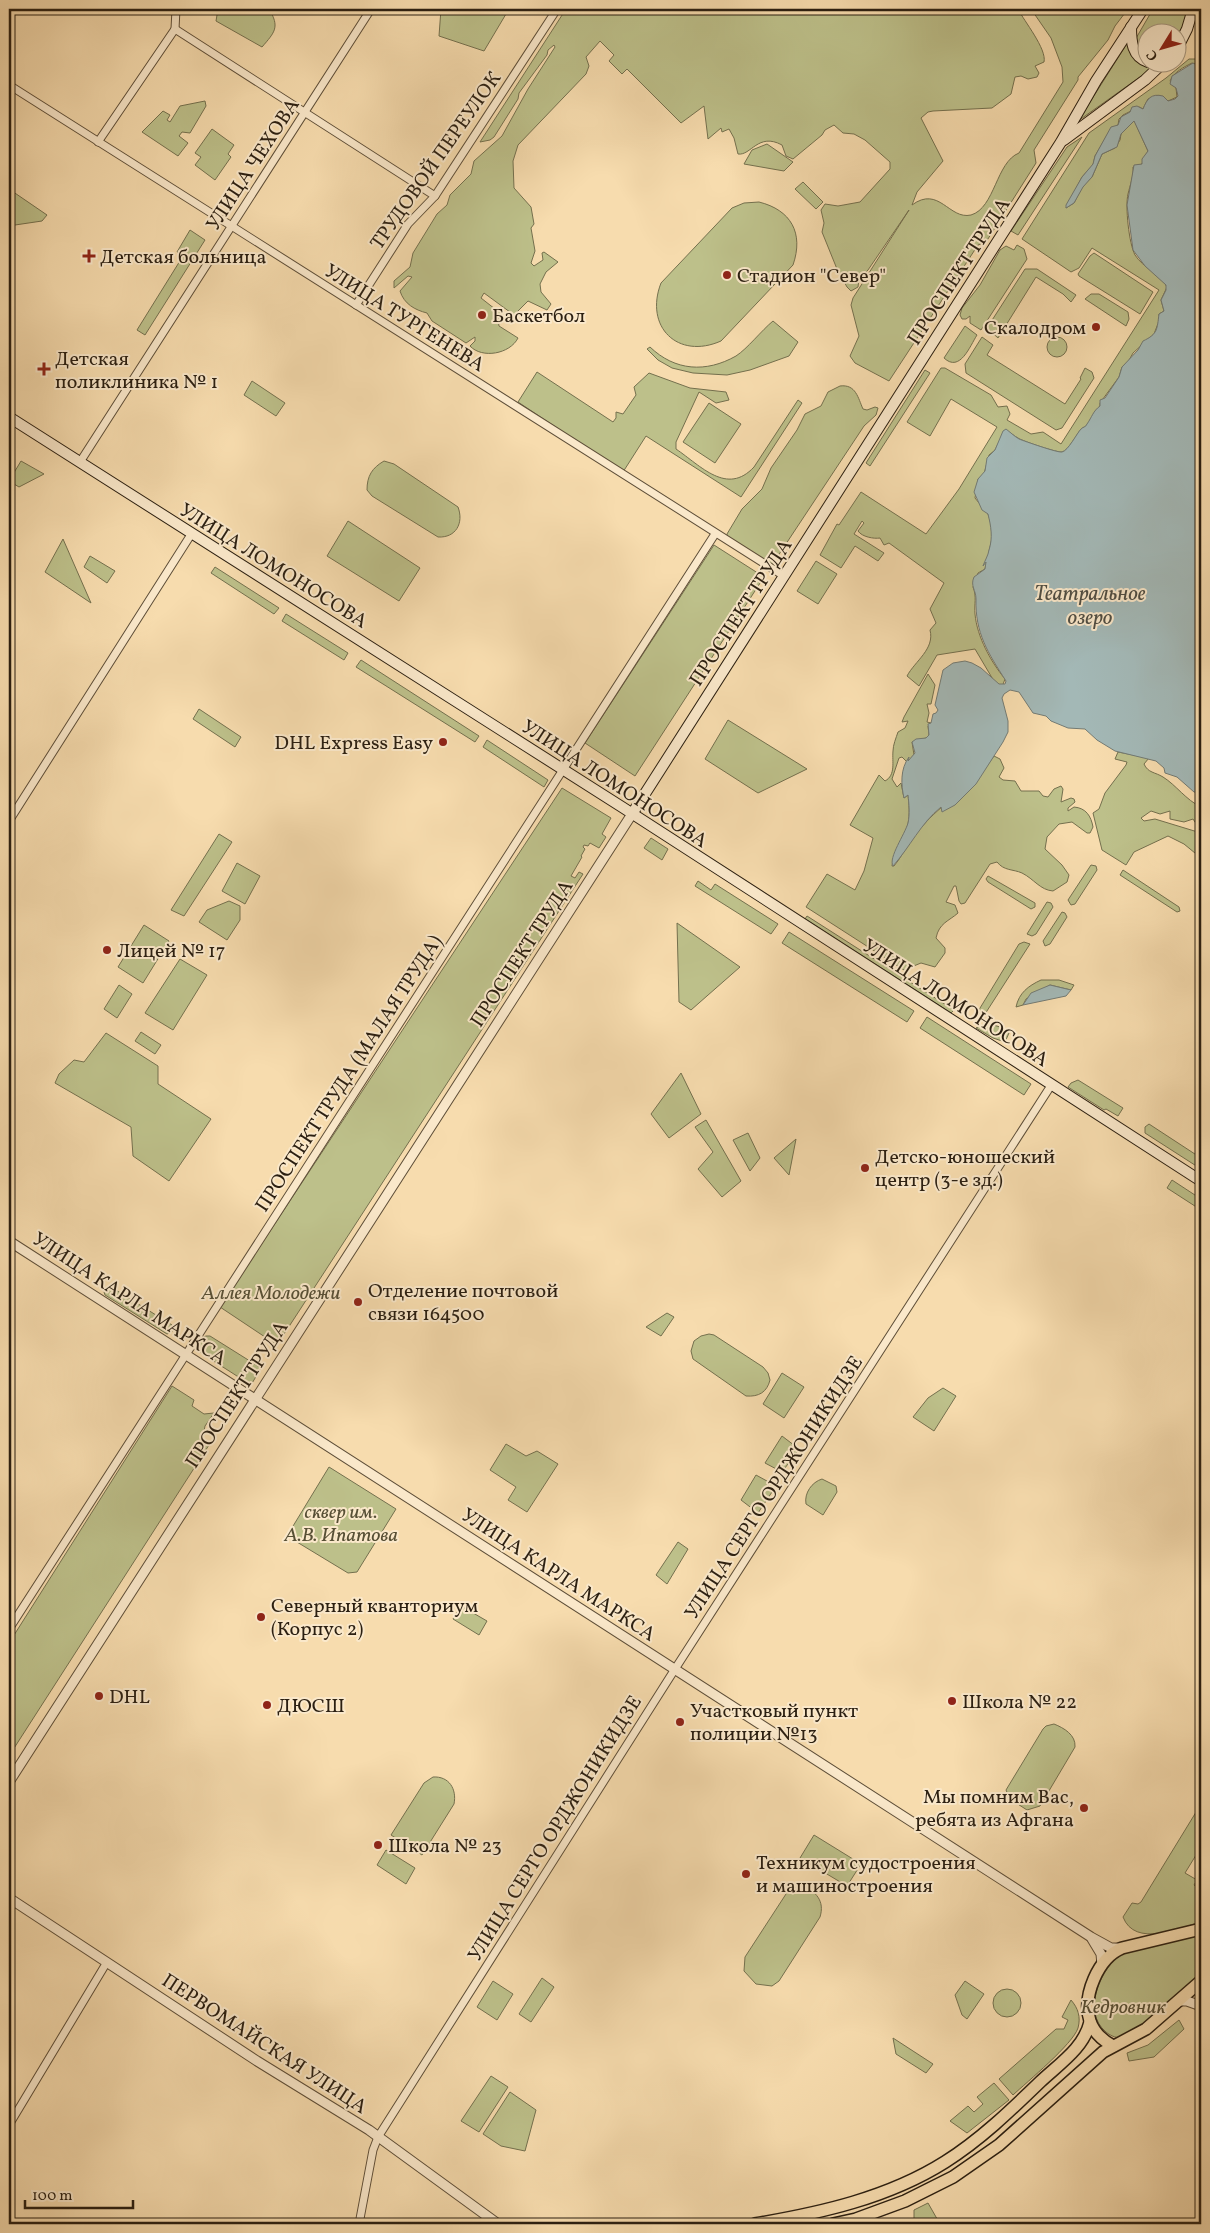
<svg xmlns="http://www.w3.org/2000/svg" width="1210" height="2233" font-family="Vollkorn,serif">
<style>
.green{fill:#bdc08a;stroke:#74704e}
.water{fill:#a3b8b6;stroke:#737b74}
.lines{fill:none;stroke-linecap:round;stroke-linejoin:round}
.minor-casing{stroke:#5e4e38;stroke-width:9}
.tertiary-casing{stroke:#5e4e38;stroke-width:11}
.secondary-casing{stroke:#2b1f11;stroke-width:12}
.primary-casing{stroke:#2b1f11;stroke-width:14}
.minor{stroke:#fae8ca;stroke-width:7}
.tertiary{stroke:#fae8ca;stroke-width:9}
.secondary{stroke:#fae8ca;stroke-width:10}
.primary{stroke:#f7dcae;stroke-width:11}
.poi-dot{fill:#8f2418;stroke:#fae8ca;stroke-width:2}
.labels{text-anchor:middle;stroke-width:4;stroke-linejoin:round;paint-order:stroke}
.street-label{font-size:20px;fill:#2b1f11;stroke:#fae8ca}
.poi-label{font-size:20px;fill:#2b1f11;stroke:#fae8ca;text-anchor:start}
.park-label{font-size:20px;font-style:italic;fill:#574f35;stroke:#fae8ca}
.water-label{font-size:21px;font-style:italic;fill:#4f4d43;stroke:#fae8ca}
</style>
<rect width="100%" height="100%" fill="#f7dcae"/>
<filter id="stains"><feTurbulence type="fractalNoise" baseFrequency=".004" numOctaves="4"/><feColorMatrix values="0 0 0 0 .2 0 0 0 0 .09 0 0 0 0 .02 0 0 0 .5 -.17"/></filter>
<radialGradient id="worn" r=".72"><stop offset=".6" stop-color="#630" stop-opacity="0"/><stop offset="1" stop-color="#630" stop-opacity=".3"/></radialGradient>
<g class="green">
<path d="M218,9H269C280,27 275,32 262,47L216,21Z"/>
<path d="M441,9L506,14L484,51L439,36Z"/>
<path d="M566,9H1018C1024,21 1047,49 1044,62L1035,66L1039,73L1037,77L1028,79L1021,76L1015,77L1011,94L992,108L933,111L928,112L921,118L943,161L917,192L912,205C939,185 949,220 971,215C995,208 996,162 1019,153L1063,82L1062,67L1051,38L1031,9H1128L1115,26L1108,40L1078,77V80L1034,150L1036,163L986,242L978,245L889,381L855,363L850,356L859,336L851,305L853,298L909,210L868,270L859,279L858,287L851,291L847,287L837,269L822,232L824,223L821,210L825,204L838,206L860,202L890,169V162L865,140L854,134L843,133L834,125L825,130L822,135L793,159L786,156L782,145C758,132 751,156 738,154L734,138L729,129L722,132L721,128L708,139L704,106L681,123L627,69L622,74L609,61L614,55L600,41L586,57L589,66L586,74L518,145L513,161L514,188L531,207L534,224L531,228L535,251L531,263L534,266L543,260L542,253L544,252L558,262L546,272L540,284L541,292L551,304L547,310L528,301L514,315L484,293L481,298L495,309L503,312L498,320L499,326L518,338C510,354 482,359 470,346L475,341V337L466,343L432,321L427,313C415,310 404,304 400,291L412,277L408,276L394,288V281L410,267L413,253L437,214L447,205L450,195L471,174L474,161L502,136L528,89L555,47L554,45L548,50L547,55L519,93L518,99L494,137L490,140L480,142Z"/>
<path d="M1153,9H1189L1178,39V32H1148L1147,57L1141,53L1135,40Z"/>
<path d="M1201,41V67L1192,63C1184,67 1174,72 1170,81L1176,88L1177,97L1168,101C1156,93 1160,95 1148,99L1143,109L1139,107L1123,115L1119,119L1118,125L1109,132L1095,156L1093,165L1082,177L1066,208L1074,203L1082,187L1092,177L1102,154L1115,148L1120,140L1121,134L1134,120L1148,151L1142,164L1133,167C1134,176 1130,185 1128,194C1125,206 1129,244 1135,255C1143,268 1161,274 1167,287L1161,300L1164,311L1159,314V321L1154,334L1133,353L1128,362L1122,367L1119,377L1100,403V406C1094,412 1092,417 1087,425C1086,427 1083,427 1081,429C1077,434 1068,451 1062,452C1058,453 1022,441 1018,438C1014,436 1010,432 1005,430L995,450L989,455L984,474L978,479L975,498L988,514L991,524L992,538L985,569L978,573L973,587C977,597 974,604 975,614C977,637 991,662 1005,679L1002,687L998,688L975,649L937,655L919,686L907,676C915,661 935,649 930,630L936,623L930,609L944,583L889,543L884,545L880,538C874,539 862,537 858,531L864,523L862,521L854,534L884,553L878,561L855,546L841,568L820,555L837,524L839,525L861,492L926,534L959,489L997,427L951,399L930,436L907,422L941,368H945L991,395L998,407L1007,406L1010,414L1007,420L1031,434L1043,432L1061,444L1159,290L1092,248L1079,268L1071,272L1022,239L1089,133L1166,78L1189,59H1197V46Z"/>
<path d="M1128,42L1146,65H1155L1154,67L1078,121Z"/>
<path d="M205,101L206,106L190,133L182,132L179,136L188,143L178,156L142,132L163,111L170,115L167,120L170,122L180,106Z"/>
<path d="M212,129L234,145L228,154L231,157L215,180L195,165L201,157L195,153Z"/>
<path d="M1082,137L1018,235L1011,231L1067,147Z"/>
<path d="M767,144L793,162L784,171L744,164L752,150Z"/>
<path d="M803,182L823,202L816,209L795,189Z"/>
<path d="M9,189L47,215L42,221L15,225L9,221Z"/>
<path d="M759,202C791,210 804,233 793,265L721,341C678,360 644,327 661,283L732,208L744,203Z"/>
<path d="M190,230L205,240L145,335L137,330L183,256L177,252Z"/>
<path d="M1017,245L1024,249L1027,259L981,330L970,323V316L966,319H962L960,315L962,308L980,285L1000,250L1006,246L1014,250Z"/>
<path d="M1094,253L1153,292L1140,314L1079,276L1078,274L1090,256Z"/>
<path d="M1025,269H1037L1076,295L1071,302L1063,294L1036,277L998,338L987,328Z"/>
<path d="M1091,294H1099L1128,312L1129,319L1126,326L1085,299Z"/>
<path d="M773,321L798,342L789,356L750,370L727,375L693,373L672,368L658,360L647,349L650,347C675,371 706,373 736,356C747,349 762,330 773,321Z"/>
<path d="M965,326L977,335C970,346 960,373 944,358Z"/>
<circle cx="1057" cy="347" r="10"/>
<path d="M982,337L993,345L987,355L1065,404L1081,379L1080,378L1085,368L1092,372L1094,378L1062,428L1056,430L966,373L965,364Z"/>
<path d="M925,370L930,373L870,466L866,463Z"/>
<path d="M537,372L613,422L616,418V412L623,414L636,395L634,387L649,373L690,388L726,392L729,400L716,403L699,392L676,442V449C701,466 727,496 754,467L798,400L802,403L741,497L646,436L623,472L518,402Z"/>
<path d="M252,381L285,403L276,416L244,395Z"/>
<path d="M840,386C856,384 858,398 863,409L867,410L875,407L878,408L876,415L864,426L772,565L727,536V534L742,509L762,489L771,468L797,430L805,414L821,406L828,392Z"/>
<path d="M709,403L741,424L715,463L683,442Z"/>
<path d="M21,461L44,474L19,487L9,481Z"/>
<path d="M384,461L394,464L458,507C464,523 456,538 438,537L372,496L367,490C367,476 372,468 384,461Z"/>
<path d="M348,521L420,568L399,601L327,556Z"/>
<path d="M63,539L91,603L45,572Z"/>
<path d="M714,545L764,577L635,776L585,743Z"/>
<path d="M90,556L115,571L107,583L84,567Z"/>
<path d="M816,561L837,574L818,604L797,591Z"/>
<path d="M215,567L279,608L274,614L211,573Z"/>
<path d="M286,614L348,653L344,660L282,621Z"/>
<path d="M361,660L479,736L475,742L356,667Z"/>
<path d="M928,674L935,685L931,704H927L929,713L927,722L931,723L928,726L929,735L926,738L912,742L914,755L907,762L902,757L899,758L892,779L897,787L901,783L904,798L908,795C909,804 910,814 908,824C904,838 894,850 892,866H894C901,858 905,848 912,839C920,828 931,816 942,807V811C967,798 978,778 994,756L1000,759L1004,768L999,777L1003,780L1015,781L1021,791H1039L1043,796L1048,797L1054,789L1061,786L1063,789L1061,802L1071,798L1074,799L1075,802L1068,808V811L1074,807C1086,808 1091,816 1093,827L1090,833H1087L1072,822L1059,824L1047,837L1045,849L1062,865L1069,875L1067,882L1053,891C1040,890 1034,879 1022,873C1013,869 1004,871 997,862L990,864L965,903L961,904L959,901L956,886H954L946,902L955,905L958,913C949,921 939,923 936,938L945,948V953L935,967L921,963L904,970L806,907L827,874L855,890L864,871L873,838L850,825L879,775L885,781C896,775 892,762 893,751C893,745 896,738 898,732L905,728L908,721L902,722L904,717Z"/>
<path d="M199,709L241,737L235,747L193,719Z"/>
<path d="M728,720L807,769L758,793L705,759Z"/>
<path d="M487,740L548,780L544,787L483,747Z"/>
<path d="M1118,752L1149,758L1144,764C1148,773 1155,772 1163,777C1176,785 1186,800 1201,807V826L1199,828L1193,819L1184,822L1170,819V811L1160,814L1151,811L1141,818L1144,821L1155,819L1201,833V858L1184,844L1168,836L1134,852L1126,865L1102,850L1093,813L1099,809L1105,793L1126,765L1127,762L1115,759Z"/>
<path d="M562,788L611,818L602,834L606,837L599,848L590,843L588,846L584,845L583,847L585,849L581,856L582,857L571,876L575,878L579,872L583,874L277,1345L220,1307Z"/>
<path d="M219,834L232,842L184,916L171,910Z"/>
<path d="M651,838L668,849L662,860L644,848Z"/>
<path d="M237,863L260,876L245,904L222,891Z"/>
<path d="M1091,865L1096,866L1097,870L1075,904L1071,905L1068,900Z"/>
<path d="M1123,870L1179,907L1180,911L1177,912L1120,875Z"/>
<path d="M988,876L1035,903V907L1031,909L988,882L986,879Z"/>
<path d="M698,881L711,890L715,884L778,924L771,934L695,886Z"/>
<path d="M229,901L240,906V920L227,940L199,922L207,910Z"/>
<path d="M1047,902L1051,903L1053,907L1036,934L1032,936L1027,934Z"/>
<path d="M1062,912L1065,913L1067,917L1050,944L1045,946L1043,941Z"/>
<path d="M807,916L954,1010L951,1013L805,919Z"/>
<path d="M677,923L740,967L691,1010L679,1002Z"/>
<path d="M144,925L169,941L143,983L118,967Z"/>
<path d="M789,932L914,1011L907,1022L782,943Z"/>
<path d="M1024,942L1030,944L985,1014L977,1013L1019,944Z"/>
<path d="M180,959L207,975L173,1030L145,1013Z"/>
<path d="M1041,980H1059L1074,985L1071,990L1050,985L1026,999L1023,1005L1016,1007C1019,993 1028,986 1041,980Z"/>
<path d="M119,985L132,994L117,1018L104,1009Z"/>
<path d="M927,1017L1031,1084L1024,1095L920,1028Z"/>
<path d="M987,1023L1000,1027L1009,1033L1005,1042L993,1038L976,1028Z"/>
<path d="M141,1032L161,1045L155,1054L135,1041Z"/>
<path d="M106,1033L158,1066V1084L211,1119L169,1181L133,1156L131,1127L55,1083L59,1074L74,1060L84,1062Z"/>
<path d="M681,1073L701,1114L669,1138L651,1114Z"/>
<path d="M1078,1080L1123,1108L1118,1116L1106,1109L1104,1110L1068,1087L1071,1083Z"/>
<path d="M706,1120L741,1181L722,1197L698,1169L713,1152L695,1127Z"/>
<path d="M1149,1124L1201,1158V1169L1145,1133V1127Z"/>
<path d="M748,1133L760,1158L750,1171L733,1140Z"/>
<path d="M796,1139L789,1175L774,1158Z"/>
<path d="M1172,1180L1201,1199V1210L1167,1188Z"/>
<path d="M111,1287L172,1325V1332L167,1334L105,1295L104,1292L106,1288Z"/>
<path d="M667,1313L674,1317L661,1336L646,1327Z"/>
<path d="M709,1334L714,1335L763,1367L768,1373L770,1380C767,1392 759,1397 746,1396L693,1359L691,1351L694,1341L701,1336Z"/>
<path d="M206,1336H210L261,1368L251,1385L201,1353L197,1344L201,1338Z"/>
<path d="M782,1373L804,1387L784,1418L763,1404Z"/>
<path d="M172,1386L194,1400L192,1406L204,1414L214,1413L205,1426L202,1442L209,1445L9,1756V1643Z"/>
<path d="M943,1388L956,1396L934,1431L913,1417L928,1398Z"/>
<path d="M782,1436L799,1449L782,1472L765,1463Z"/>
<path d="M506,1444L526,1456L537,1451L558,1464L527,1512L508,1500L516,1487L490,1470Z"/>
<path d="M329,1467L396,1509L357,1572L348,1573L287,1536Z"/>
<path d="M756,1475L776,1486L758,1513L741,1500Z"/>
<path d="M822,1479L836,1486L837,1492L823,1515L806,1504C804,1493 812,1482 822,1479Z"/>
<path d="M678,1542L688,1549L667,1584L656,1575Z"/>
<path d="M461,1606L487,1621L479,1635L453,1619Z"/>
<path d="M1054,1724C1064,1728 1076,1735 1075,1747L1040,1806L1027,1810L1010,1799L1006,1790L1043,1729L1046,1726Z"/>
<path d="M433,1777C449,1776 457,1789 454,1804L422,1855L391,1835L424,1783Z"/>
<path d="M1201,1804V1847L1185,1873L1197,1880L1194,1885L1196,1887H1201V1922C1179,1928 1135,1948 1123,1917L1132,1903L1138,1904L1141,1902Z"/>
<path d="M814,1835L861,1864L847,1886L800,1858Z"/>
<path d="M386,1850L415,1868L406,1884L377,1865Z"/>
<path d="M801,1885C816,1891 825,1901 820,1917L779,1981L772,1986L756,1984L744,1971L745,1957L786,1894L790,1890Z"/>
<path d="M1201,1933V1975C1181,1992 1147,2029 1124,2037C1117,2039 1111,2036 1106,2032C1081,2011 1101,1968 1123,1952Z"/>
<path d="M542,1978L554,1987L531,2022L519,2014Z"/>
<path d="M493,1981L513,1994L497,2020L477,2007Z"/>
<path d="M965,1981L984,1994L967,2019L962,2015L955,1995Z"/>
<circle cx="1007" cy="2003" r="14"/>
<path d="M1071,2000C1078,2008 1081,2017 1078,2028C1073,2044 1027,2082 1013,2095L999,2079L1056,2029H1064L1068,2020L1062,2017Z"/>
<path d="M1179,2020L1184,2029L1154,2057L1129,2061L1127,2053L1148,2045Z"/>
<path d="M893,2038L933,2064L926,2073L896,2054Z"/>
<path d="M491,2076L508,2087L479,2132L461,2121Z"/>
<path d="M994,2083L1009,2100L967,2133L950,2121L968,2106L974,2112L983,2104L977,2097Z"/>
<path d="M510,2092L536,2110L525,2151L501,2146L483,2134Z"/>
<path d="M928,2203L940,2224H917L914,2219V2210Z"/>
</g>
<g class="water">
<path d="M1193,63L1201,67V793L1194,792L1177,777L1165,773L1164,768L1156,761L1115,751L1097,740L1085,729L1068,728L1051,721L1046,716L1033,713L1019,692L1010,690L1004,694L1002,698L1008,721V732L1003,742L976,784L955,805L942,812L941,807C921,823 910,847 893,866C888,858 905,834 908,823C910,814 909,804 908,795L904,798C901,785 900,769 909,757L908,761L915,753L912,742L916,739L926,738L929,735L928,724L931,723L933,714L936,713L938,710L935,705L943,670L953,663L965,661L972,663L981,668L999,684H1005L1006,681C988,653 975,633 976,599C976,590 970,586 974,577L985,569L986,562L983,566C985,560 988,556 989,550C993,538 991,526 988,514L982,510L974,492L978,479L985,471L987,458L995,450L1003,431L1006,429C1010,432 1014,436 1019,439C1024,441 1058,453 1062,452C1068,451 1077,433 1081,429C1083,427 1086,427 1087,424C1092,417 1093,411 1100,406V400L1105,398L1119,377L1122,367L1138,350L1143,341C1158,334 1157,329 1159,314L1164,311L1161,300L1166,290V285L1145,266L1133,250L1127,205L1134,165L1142,164V159L1148,151L1134,121L1121,134L1117,147L1102,154L1092,177L1083,187L1074,203L1066,208V205L1082,177L1093,164L1095,156L1111,127L1118,125L1121,117L1130,112L1132,107L1137,106L1143,109C1147,99 1151,93 1163,96L1168,101L1175,99L1178,96L1176,88L1170,84L1172,76Z"/>
<path d="M1050,985L1071,990L1066,996L1023,1005L1031,993Z"/>
</g>
<g class="lines">
<defs>
<g id="minor">
<path d="M175,29L435,196"/>
<path d="M9,85L784,576"/>
<path d="M98,142L175,29L176,9"/>
<path d="M356,305L408,224L435,196L557,9"/>
<path d="M80,462L371,9"/>
<path d="M9,821L192,533"/>
<path d="M9,1629L715,534"/>
<path d="M9,2125L107,1962"/>
<path d="M359,2224L373,2150L378,2137L675,1669L1052,1084"/>
</g>
<g id="tertiary">
<path d="M9,1241L1091,1937L1111,1948H1121"/>
<path d="M9,1782L632,814"/>
<path d="M9,1898L257,2061L369,2130L498,2224"/>
<path d="M1092,1939L1101,1954L1102,1965"/>
<path d="M1177,2001H1187L1201,2006"/>
</g>
<g id="secondary">
<path d="M1131,27C1131,41 1132,57 1148,62"/>
<path d="M1178,47L1187,29L1193,9"/>
<path d="M1064,140L1145,80L1164,62"/>
<path d="M9,417L622,807L1201,1181"/>
<path d="M632,814L1061,142L1096,81L1143,9"/>
</g>
<g id="primary">
<path d="M1113,2046C1102,2040 1094,2033 1090,2021C1082,1996 1098,1958 1122,1948L1201,1929"/>
<path d="M755,2224C820,2213 888,2198 945,2162C980,2140 1010,2111 1040,2082C1059,2064 1084,2048 1090,2022"/>
<path d="M833,2224L856,2219L905,2201L953,2177L999,2145L1103,2052L1146,2029L1201,1981"/>
</g>
</defs>
<use href="#minor" class="minor-casing"/>
<use href="#tertiary" class="tertiary-casing"/>
<use href="#secondary" class="secondary-casing"/>
<use href="#primary" class="primary-casing"/>
<use href="#minor" class="minor"/>
<use href="#tertiary" class="tertiary"/>
<use href="#secondary" class="secondary"/>
<use href="#primary" class="primary"/>
</g>
<g class="poi-dot">
<path d="M86.5 248.5h5v5h5v5h-5v5h-5v-5h-5v-5h5z"/>
<circle cx="727" cy="275" r="5"/>
<circle cx="482" cy="315" r="5"/>
<circle cx="1096" cy="327" r="5"/>
<path d="M41.5 361.5h5v5h5v5h-5v5h-5v-5h-5v-5h5z"/>
<circle cx="443" cy="742" r="5"/>
<circle cx="107" cy="950" r="5"/>
<circle cx="865" cy="1168" r="5"/>
<circle cx="358" cy="1302" r="5"/>
<circle cx="261" cy="1617" r="5"/>
<circle cx="99" cy="1696" r="5"/>
<circle cx="952" cy="1701" r="5"/>
<circle cx="267" cy="1705" r="5"/>
<circle cx="680" cy="1722" r="5"/>
<circle cx="1084" cy="1808" r="5"/>
<circle cx="378" cy="1845" r="5"/>
<circle cx="746" cy="1874" r="5"/>
</g>
<g class="labels">
<g class="street-label">
<text transform="translate(435 160) rotate(-55)" y="7">ТРУДОВОЙ ПЕРЕУЛОК</text>
<text transform="translate(252 164) rotate(-57)" y="7">УЛИЦА ЧЕХОВА</text>
<text transform="translate(958 271) rotate(-57)" y="7">ПРОСПЕКТ ТРУДА</text>
<text transform="translate(405 317) rotate(32)" y="7">УЛИЦА ТУРГЕНЕВА</text>
<text transform="translate(274 565) rotate(32)" y="7">УЛИЦА ЛОМОНОСОВА</text>
<text transform="translate(740 612) rotate(-57)" y="7">ПРОСПЕКТ ТРУДА</text>
<text transform="translate(615 783) rotate(33)" y="7">УЛИЦА ЛОМОНОСОВА</text>
<text transform="translate(521 953) rotate(-57)" y="7">ПРОСПЕКТ ТРУДА</text>
<text transform="translate(956 1002) rotate(33)" y="7">УЛИЦА ЛОМОНОСОВА</text>
<text transform="translate(348 1073) rotate(-57)" y="7">ПРОСПЕКТ ТРУДА (МАЛАЯ ТРУДА)</text>
<text transform="translate(130 1298) rotate(33)" y="7">УЛИЦА КАРЛА МАРКСА</text>
<text transform="translate(236 1394) rotate(-57)" y="7">ПРОСПЕКТ ТРУДА</text>
<text transform="translate(773 1487) rotate(-57)" y="7">УЛИЦА СЕРГО ОРДЖОНИКИДЗЕ</text>
<text transform="translate(559 1574) rotate(33)" y="7">УЛИЦА КАРЛА МАРКСА</text>
<text transform="translate(554 1828) rotate(-58)" y="7">УЛИЦА СЕРГО ОРДЖОНИКИДЗЕ</text>
<text transform="translate(265 2043) rotate(33)" y="7">ПЕРВОМАЙСКАЯ УЛИЦА</text>
</g>
<g class="poi-label">
<text x="100" y="263">Детская больница</text>
<text x="737" y="282">Стадион "Север"</text>
<text x="492" y="322">Баскетбол</text>
<text x="1086" y="334" text-anchor="end">Скалодром</text>
<text x="55" y="365">Детская<tspan x="55" dy="23">поликлиника № 1</tspan></text>
<text x="433" y="749" text-anchor="end">DHL Express Easy</text>
<text x="117" y="957">Лицей № 17</text>
<text x="875" y="1163">Детско-юношеский<tspan x="875" dy="23">центр (3-е зд.)</tspan></text>
<text x="368" y="1297">Отделение почтовой<tspan x="368" dy="23">связи 164500</tspan></text>
<text x="271" y="1612">Северный кванториум<tspan x="271" dy="23">(Корпус 2)</tspan></text>
<text x="109" y="1703">DHL</text>
<text x="962" y="1708">Школа № 22</text>
<text x="277" y="1712">ДЮСШ</text>
<text x="690" y="1717">Участковый пункт<tspan x="690" dy="23">полиции №13</tspan></text>
<text x="1074" y="1803" text-anchor="end">Мы помним Вас,<tspan x="1074" dy="23">ребята из Афгана</tspan></text>
<text x="388" y="1852">Школа № 23</text>
<text x="756" y="1869">Техникум судостроения<tspan x="756" dy="23">и машиностроения</tspan></text>
</g>
<g class="park-label">
<text x="271" y="1299">Аллея Молодежи</text>
<text x="341" y="1518">сквер им.<tspan x="341" dy="23">А.В. Ипатова</tspan></text>
<text x="1123" y="2013">Кедровник</text>
</g>
<g class="water-label">
<text x="1090" y="600">Театральное<tspan x="1090" dy="24">озеро</tspan></text>
</g>
</g>
<rect width="1210" height="2233" fill="none" stroke="#f7dcae" stroke-width="30"/>
<rect x="10" y="10" width="1190" height="2213" fill="none" stroke="#2b1f11" stroke-width="2.5"/>
<rect x="15" y="15" width="1180" height="2203" fill="none" stroke="#2b1f11"/>
<g transform="translate(1162 48) rotate(233)"><circle r="24" fill="#fae8ca" stroke="#a79880"/>
<path d="M0-4L9 19L0 12L-9 19Z" fill="#8f2418"/>
<text y="-8" font-size="14" font-weight="bold" text-anchor="middle" fill="#2b1f11">С</text>
</g>
<path d="M25 2200v8h108v-8" fill="none" stroke="#2b1f11" stroke-width="2.5"/>
<text x="32" y="2200" font-size="15" fill="#2b1f11" stroke="#fae8ca" stroke-width="4" paint-order="stroke">100 m</text>
<rect width="100%" height="100%" filter="url(#stains)"/>
<rect width="100%" height="100%" fill="url(#worn)"/>
</svg>
